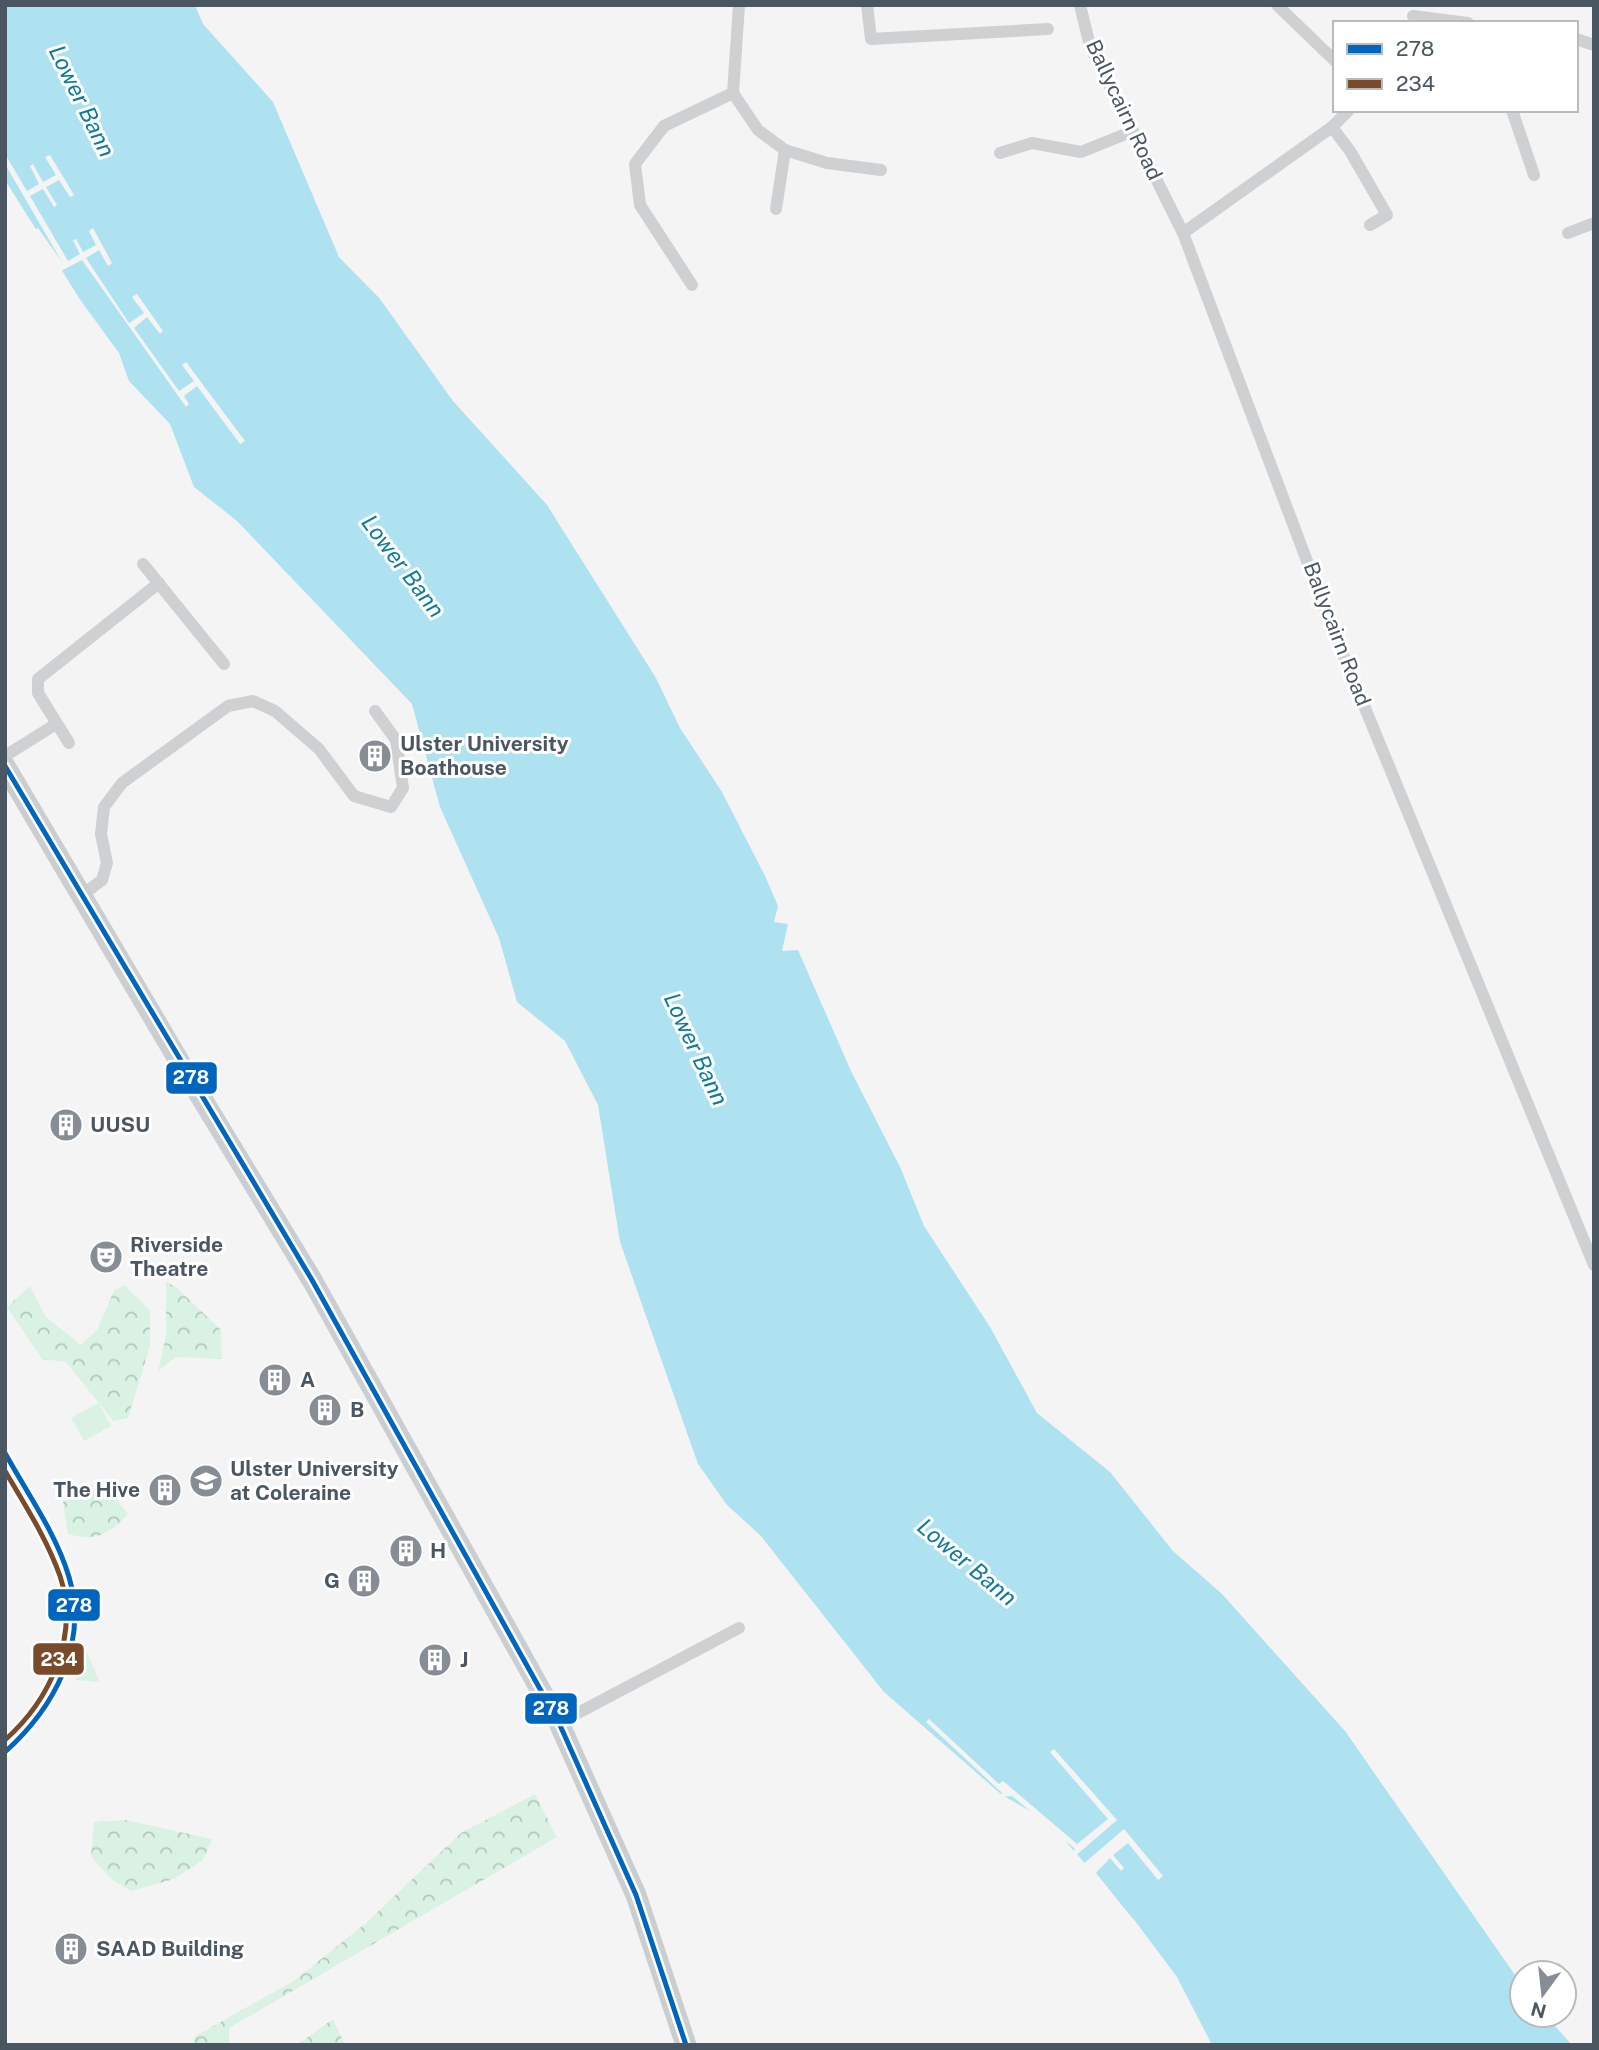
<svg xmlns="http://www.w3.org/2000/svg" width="1599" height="2050" font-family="'Public Sans',sans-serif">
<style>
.green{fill:#d9f2e3}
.forest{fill:url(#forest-crowns)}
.water{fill:#aee2f0}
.pier{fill:#f4f4f4}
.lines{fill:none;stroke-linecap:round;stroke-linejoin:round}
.minor{stroke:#ced0d2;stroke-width:12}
.primary{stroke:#caced1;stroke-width:21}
.bus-1-casing{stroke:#fff;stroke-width:10}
.bus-2-casing{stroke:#fff;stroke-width:10}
.bus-1{stroke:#0065bd;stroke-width:5}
.bus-2{stroke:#7a4b2a;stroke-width:5}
.labels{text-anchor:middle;stroke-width:6;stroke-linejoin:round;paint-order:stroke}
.street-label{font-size:21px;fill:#4a5661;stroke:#fff}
.poi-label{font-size:21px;font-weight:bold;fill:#4a5661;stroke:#fff;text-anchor:start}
.water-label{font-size:23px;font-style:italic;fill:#0c7c9b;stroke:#fff}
.line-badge{stroke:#fff;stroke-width:2.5}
.badge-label{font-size:19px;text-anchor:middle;font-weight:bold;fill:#fff}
</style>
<defs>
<pattern id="forest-crowns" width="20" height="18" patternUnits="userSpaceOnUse" patternTransform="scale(1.75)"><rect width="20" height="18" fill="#d9f2e3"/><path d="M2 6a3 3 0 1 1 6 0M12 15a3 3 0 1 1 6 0" fill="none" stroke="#b2c7bb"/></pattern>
</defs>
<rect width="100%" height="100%" fill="#f4f4f4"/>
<g class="green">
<path d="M98,1403L111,1426L84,1441L71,1418Z"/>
<path d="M83,1644L100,1682L75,1680Z"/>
</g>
<g class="forest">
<path d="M166,1282L176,1287L221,1330L222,1359L176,1357L158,1371L166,1336Z"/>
<path d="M124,1285L150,1310V1346L128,1418L113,1421L66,1362L42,1359L7,1307L30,1286L46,1317L81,1345L97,1330L114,1291Z"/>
<path d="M104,1484L128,1514C110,1534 96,1542 68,1534L63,1502Z"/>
<path d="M535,1794L557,1837L229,2028V2045H194V2037L295,1980L366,1923L461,1833Z"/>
<path d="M125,1820L212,1839L203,1860L174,1879L131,1891L112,1880L91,1856L94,1822Z"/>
<path d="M333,2019L345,2045H297Z"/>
</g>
<path class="water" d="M5,5H195L203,24L273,102L339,257L380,299L453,401L547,505L656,678L680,728L722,792L765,876L778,906L774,922L788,924L782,951L798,950L851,1071L901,1169L924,1226L990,1327L1037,1413L1110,1472L1173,1551L1222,1594L1345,1731L1522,1985V2015H1545L1572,2045H1212L1177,1977L1135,1921L1048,1821L1002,1795L884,1692L760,1535L727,1505L698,1464L620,1242L598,1105L565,1041L517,1002L499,938L440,807L412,704L237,521L194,487L170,424L129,381L119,353L81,301L5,180Z"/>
<g class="pier">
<path d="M5,154L27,191L39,184L30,166L33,164L43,182L56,175L45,157L50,155L74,195L70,197L59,180L46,187L57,205L54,207L43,189L30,196L68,261L80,254L73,240L76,239L83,252L96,245L89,231L93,228L112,263L108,266L99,250L86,258L129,323L144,313L132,297L137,294L163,331L160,334L147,317L134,328L179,391L194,381L182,365L186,362L245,441L240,444L197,386L184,396L189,404L186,407L82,260L61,271L33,231L38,228L62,262L5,164Z"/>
<path d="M929,1719L999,1784L1003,1781L1077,1844L1108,1819L1050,1752L1054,1749L1117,1820L1073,1858L1070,1854L1075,1849L1012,1796L999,1797L1002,1793L926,1722Z"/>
<path d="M1124,1829L1163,1876L1158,1880L1128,1843L1113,1855L1124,1868L1121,1871L1110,1858L1096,1873L1132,1918L1129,1920L1081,1866Z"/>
</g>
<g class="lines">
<g class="minor">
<path d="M739,5L733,93L758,130L785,150L827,163L881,170"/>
<path d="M867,5L871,39L1048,29"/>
<path d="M1080,5L1090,46L1183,233L1335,635L1594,1265"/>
<path d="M1277,5L1335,61"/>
<path d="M1413,16L1468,23"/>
<path d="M1576,39L1594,45"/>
<path d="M1512,110L1534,175"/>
<path d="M1332,127L1350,151L1387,215L1370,225"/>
<path d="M1000,153L1032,143L1081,152L1133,131"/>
<path d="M776,209L785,150"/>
<path d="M1183,233L1332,127L1349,110"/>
<path d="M1568,233L1594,223"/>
<path d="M692,285L640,205L635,164L664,126L733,93"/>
<path d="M143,564L224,664"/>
<path d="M69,743L38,693V679L159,583"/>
<path d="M5,756L56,724"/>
<path d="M81,896L102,880L107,863L101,834L104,807L122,783L228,706L253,701L275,711L319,749L354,796L391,807L403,788L396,740L375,711"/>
<path d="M559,1723L739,1628"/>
</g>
<path class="primary" d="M5,766L182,1066L312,1280L559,1723L636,1895L686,2045"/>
<defs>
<g id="bus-1">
<path d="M5,766L312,1280L559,1723L636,1895L686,2045"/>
<path d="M5,1453C27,1493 56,1533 69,1577C89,1644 54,1708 5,1752"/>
</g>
<path id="bus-2" d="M5,1471C25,1505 47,1539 60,1576C80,1636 50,1700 5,1740"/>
</defs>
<use href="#bus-1" class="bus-1-casing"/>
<use href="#bus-2" class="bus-2-casing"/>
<use href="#bus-1" class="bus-1"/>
<use href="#bus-2" class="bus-2"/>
</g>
<defs>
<symbol id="building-disc" viewBox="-11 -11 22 22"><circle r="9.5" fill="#868d94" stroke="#fff"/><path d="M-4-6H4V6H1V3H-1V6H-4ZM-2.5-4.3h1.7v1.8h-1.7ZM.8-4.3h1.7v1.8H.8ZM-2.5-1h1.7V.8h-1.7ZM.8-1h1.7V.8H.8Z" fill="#fff"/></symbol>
<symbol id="theatre-disc" viewBox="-11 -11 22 22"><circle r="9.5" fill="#868d94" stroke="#fff"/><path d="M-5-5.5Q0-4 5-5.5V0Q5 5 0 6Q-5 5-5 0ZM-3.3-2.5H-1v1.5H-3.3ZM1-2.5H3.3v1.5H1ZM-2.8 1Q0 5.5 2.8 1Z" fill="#fff"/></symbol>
<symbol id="university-disc" viewBox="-11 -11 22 22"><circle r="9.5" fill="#868d94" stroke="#fff"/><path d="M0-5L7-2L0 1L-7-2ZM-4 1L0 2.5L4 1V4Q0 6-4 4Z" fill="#fff"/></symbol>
</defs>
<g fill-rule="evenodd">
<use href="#building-disc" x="356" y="737" width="38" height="38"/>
<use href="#building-disc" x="47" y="1106" width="38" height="38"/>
<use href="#theatre-disc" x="87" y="1238" width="38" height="38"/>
<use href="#building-disc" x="256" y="1361" width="38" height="38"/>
<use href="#building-disc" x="306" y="1391" width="38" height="38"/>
<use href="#university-disc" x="187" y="1462" width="38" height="38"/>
<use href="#building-disc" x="146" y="1471" width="38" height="38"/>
<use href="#building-disc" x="387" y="1532" width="38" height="38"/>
<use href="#building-disc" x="345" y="1562" width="38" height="38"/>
<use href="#building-disc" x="416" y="1641" width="38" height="38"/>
<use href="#building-disc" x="52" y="1930" width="38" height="38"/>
</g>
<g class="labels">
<g class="street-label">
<text transform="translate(1124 110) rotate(65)" y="7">Ballycairn Road</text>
<text transform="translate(1337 634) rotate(69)" y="7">Ballycairn Road</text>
</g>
<g class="poi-label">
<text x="400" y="751">Ulster University<tspan x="400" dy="24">Boathouse</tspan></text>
<text x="90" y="1132">UUSU</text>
<text x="130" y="1252">Riverside<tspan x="130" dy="24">Theatre</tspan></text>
<text x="300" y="1387">A</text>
<text x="350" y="1417">B</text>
<text x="230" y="1476">Ulster University<tspan x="230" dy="24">at Coleraine</tspan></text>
<text x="140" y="1497" text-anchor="end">The Hive</text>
<text x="430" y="1558">H</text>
<text x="340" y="1588" text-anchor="end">G</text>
<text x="460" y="1667">J</text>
<text x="96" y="1956">SAAD Building</text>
</g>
<g class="water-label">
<text transform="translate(82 101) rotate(64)" y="8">Lower Bann</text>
<text transform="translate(403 566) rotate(53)" y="8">Lower Bann</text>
<text transform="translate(696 1049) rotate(65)" y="8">Lower Bann</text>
<text transform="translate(967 1562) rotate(40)" y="8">Lower Bann</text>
</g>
</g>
<g class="line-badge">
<rect x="165" y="1061" width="53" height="34" rx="7" fill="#0065bd"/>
<rect x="47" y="1588" width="54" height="34" rx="7" fill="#0065bd"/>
<rect x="32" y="1642" width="53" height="34" rx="7" fill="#7a4b2a"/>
<rect x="524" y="1692" width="54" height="33" rx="7" fill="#0065bd"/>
</g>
<g class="badge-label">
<text x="191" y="1084">278</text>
<text x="74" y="1612">278</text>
<text x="59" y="1666">234</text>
<text x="551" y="1715">278</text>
</g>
<rect width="1599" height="2050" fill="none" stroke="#4a5661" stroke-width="14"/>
<rect x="1333" y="21" width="245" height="91" fill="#ffffff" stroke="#b7bbc0" stroke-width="2"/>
<rect x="1347" y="44" width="35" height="10" fill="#0065bd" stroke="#b7bbc0" stroke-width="2"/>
<text x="1396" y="56" font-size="21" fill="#4a5661">278</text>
<rect x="1347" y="79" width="35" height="10" fill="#7a4b2a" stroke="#b7bbc0" stroke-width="2"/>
<text x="1396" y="91" font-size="21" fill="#4a5661">234</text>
<g transform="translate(1543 1994) rotate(195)"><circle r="33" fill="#ffffff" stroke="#b7bbc0" stroke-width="2"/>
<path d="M0-5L12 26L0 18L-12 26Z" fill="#868d94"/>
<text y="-10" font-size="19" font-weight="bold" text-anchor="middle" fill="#4a5661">N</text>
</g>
</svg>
